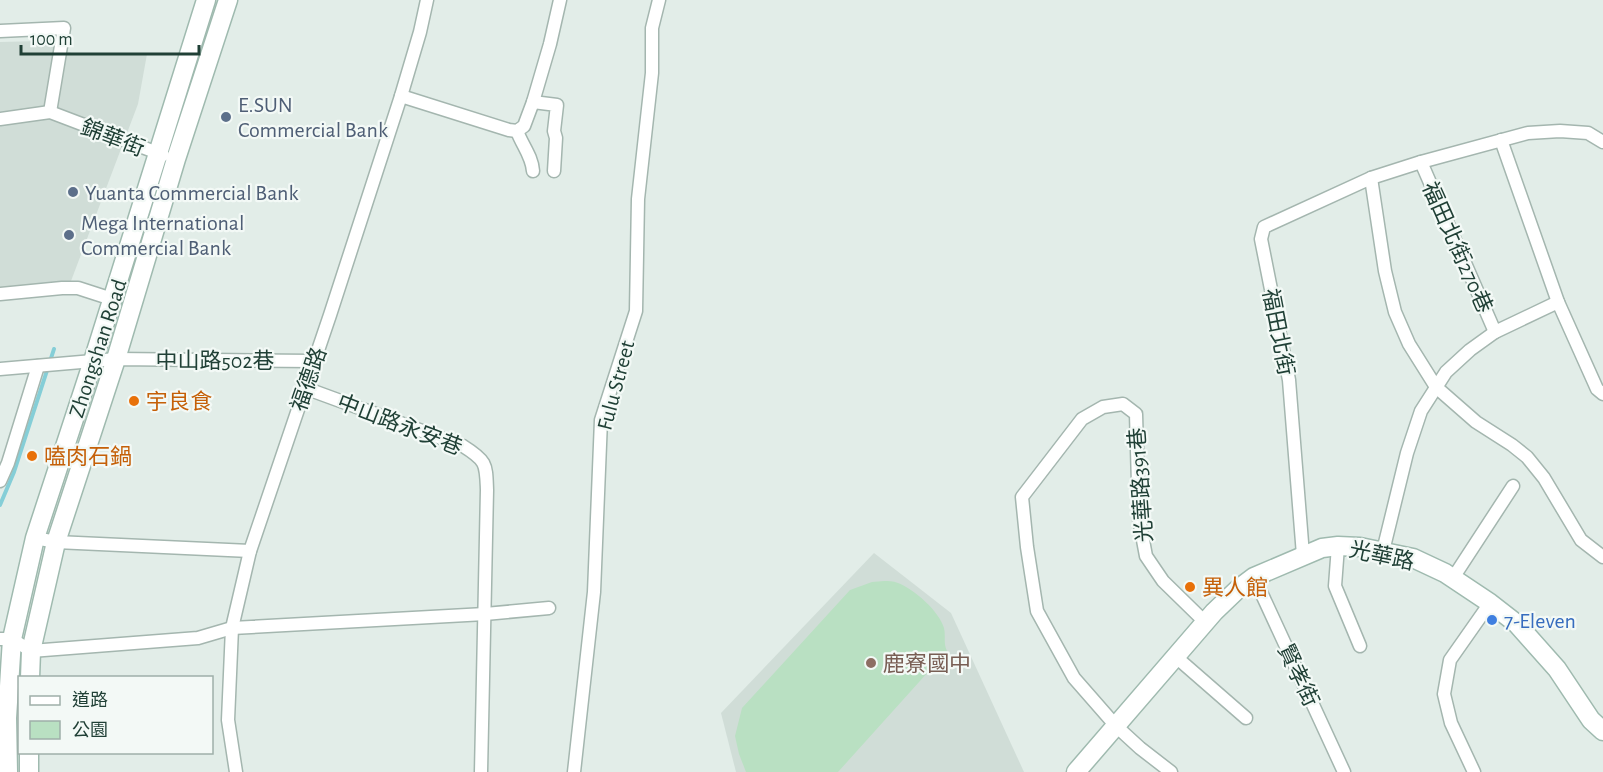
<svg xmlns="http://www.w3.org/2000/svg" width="1603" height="772" font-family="'Alegreya Sans','Noto Sans TC',sans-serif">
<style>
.built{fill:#d0ddd7}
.green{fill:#b9e0c2}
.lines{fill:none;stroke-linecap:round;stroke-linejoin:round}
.stream{stroke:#85ced7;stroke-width:4}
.street-casing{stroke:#a4b6af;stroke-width:15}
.secondary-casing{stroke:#9fbaaf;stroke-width:21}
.street{stroke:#fff;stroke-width:12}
.secondary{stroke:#fff;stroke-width:18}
.service-dot{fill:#5c6f8a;stroke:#f3f9f6;stroke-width:2}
.food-dot{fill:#e8710a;stroke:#f3f9f6;stroke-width:2}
.shop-dot{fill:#3f7fe0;stroke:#f3f9f6;stroke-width:2}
.education-dot{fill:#8d6e63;stroke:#f3f9f6;stroke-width:2}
.labels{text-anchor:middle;stroke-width:4.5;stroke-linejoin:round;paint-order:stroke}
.service-label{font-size:22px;fill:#4e5e75;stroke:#f3f9f6;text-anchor:start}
.street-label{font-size:22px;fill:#204036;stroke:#f3f9f6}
.food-label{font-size:22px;fill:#c56008;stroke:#f3f9f6;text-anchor:start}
.shop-label{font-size:22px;fill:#366cbe;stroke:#f3f9f6;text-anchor:start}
.education-label{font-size:22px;fill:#785e54;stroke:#f3f9f6;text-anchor:start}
</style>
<rect width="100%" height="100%" fill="#e2ede8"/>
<g class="built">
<path d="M41,41L74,54H147L138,104L71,281L0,288V42Z"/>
<path d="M874,553L951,613L1024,772H736L721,713Z"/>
</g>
<path class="green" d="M884,581C888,581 893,581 898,583C914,589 939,611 944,628C946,636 943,643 947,651L838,772H746L739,754L735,736L742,708L850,590L872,582Z"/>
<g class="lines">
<path class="stream" d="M0,505L14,472L54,349"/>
<defs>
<g id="street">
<path d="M0,31L64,28L50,112"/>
<path d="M401,96L509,130L517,131L524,126L533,102L550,44L560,0"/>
<path d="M533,102L557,105L554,131L556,138L554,171"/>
<path d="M0,119L50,112L163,155"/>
<path d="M517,131C522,145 532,156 533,171"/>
<path d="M1501,140L1558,302L1597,389L1603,394"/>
<path d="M1421,162L1495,332"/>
<path d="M1371,178L1385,271L1395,312L1409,344L1436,387L1476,422L1512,445L1527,457L1544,478L1581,540L1603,557"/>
<path d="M0,294L62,288H78L112,299"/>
<path d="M0,369L116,359L314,361"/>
<path d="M305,388L463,446C487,461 486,464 487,490L481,772"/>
<path d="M0,481L8,463L38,366"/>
<path d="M35,538L56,542L250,551"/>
<path d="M1338,546L1335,586L1360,646"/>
<path d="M1383,551L1407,453L1421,411L1446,372L1470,350L1495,332L1558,302"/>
<path d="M1303,555L1289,380L1261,239L1264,227L1371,178L1421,162L1528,133L1560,131L1588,133L1603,142"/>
<path d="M1254,577L1344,772"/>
<path d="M1453,578L1513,486"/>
<path d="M0,639H12L31,651L198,638L232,628L485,614L549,608"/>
<path d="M1176,657L1246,718"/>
<path d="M236,772L228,720L232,628L250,551L330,315L401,96L420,32L427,0"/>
<path d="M574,772L594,592L601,420L636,311L638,199L652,73V28L659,0"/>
<path d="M1171,772L1140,748L1116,726L1074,678L1037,611L1027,547L1022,497L1082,419L1103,407L1123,404L1136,414L1139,519L1146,556L1163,581L1206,623"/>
<path d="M1474,772L1451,723L1444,694L1450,660L1490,603"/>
</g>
<g id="secondary">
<path d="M30,678L31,651L56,542L116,359L176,159L228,0"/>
<path d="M29,752V772"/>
<path d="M8,772L7,718L12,639L35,538L93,361L206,0"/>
<path d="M1076,772L1214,612L1238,589L1254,577L1322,548L1338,546L1360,547L1413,558L1445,573L1490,603L1517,624L1557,669L1591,720L1603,731"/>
</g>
</defs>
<use href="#street" class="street-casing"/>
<use href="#secondary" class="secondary-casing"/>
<use href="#street" class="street"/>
<use href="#secondary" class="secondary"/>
</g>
<g class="service-dot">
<circle cx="226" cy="117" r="6"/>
<circle cx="73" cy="192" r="6"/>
<circle cx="69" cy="235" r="6"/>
</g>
<g class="food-dot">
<circle cx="134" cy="401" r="6"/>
<circle cx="32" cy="456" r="6"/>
<circle cx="1190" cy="587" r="6"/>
</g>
<circle class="shop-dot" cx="1492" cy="620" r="6"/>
<circle class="education-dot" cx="871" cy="663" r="6"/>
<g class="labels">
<g class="service-label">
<text x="238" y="112">E.SUN<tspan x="238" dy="25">Commercial Bank</tspan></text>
<text x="85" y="200">Yuanta Commercial Bank</text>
<text x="81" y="230">Mega International<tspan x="81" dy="25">Commercial Bank</tspan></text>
</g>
<g class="street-label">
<text transform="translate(113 137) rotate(21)" y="8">錦華街</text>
<text transform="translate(1458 247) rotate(66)" y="8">福田北街270巷</text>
<text transform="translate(1279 332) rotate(79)" y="8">福田北街</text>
<text transform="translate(97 348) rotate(-72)" y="8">Zhongshan Road</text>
<text x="215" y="368">中山路502巷</text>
<text transform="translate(308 379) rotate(-71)" y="8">福德路</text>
<text transform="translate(615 385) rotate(-75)" y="8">Fulu Street</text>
<text transform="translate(400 424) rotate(21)" y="8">中山路永安巷</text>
<text transform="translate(1140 485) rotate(-94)" y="8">光華路391巷</text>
<text transform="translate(1382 555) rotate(12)" y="8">光華路</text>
<text transform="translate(1299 675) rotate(65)" y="8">賢孝街</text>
</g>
<g class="food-label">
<text x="146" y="409">宇良食</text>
<text x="44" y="464">嗑肉石鍋</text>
<text x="1202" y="595">異人館</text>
</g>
<g class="shop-label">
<text x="1504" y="628">7-Eleven</text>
</g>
<g class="education-label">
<text x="883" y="671">鹿寮國中</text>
</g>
</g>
<rect x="18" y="676" width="195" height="78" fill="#f3f9f6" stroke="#9fafa9" stroke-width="1.5"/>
<rect x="30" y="696" width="30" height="9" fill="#ffffff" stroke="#9fafa9" stroke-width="1.5"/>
<text x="72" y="706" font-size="18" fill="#204036">道路</text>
<rect x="30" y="721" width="30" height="18" fill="#b9e0c2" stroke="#9fafa9" stroke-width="1.5"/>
<text x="72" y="736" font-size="18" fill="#204036">公園</text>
<path d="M21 45v9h178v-9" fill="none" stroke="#204036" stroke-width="3"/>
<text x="30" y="45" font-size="18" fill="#204036" stroke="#f3f9f6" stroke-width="4.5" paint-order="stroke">100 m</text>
</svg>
